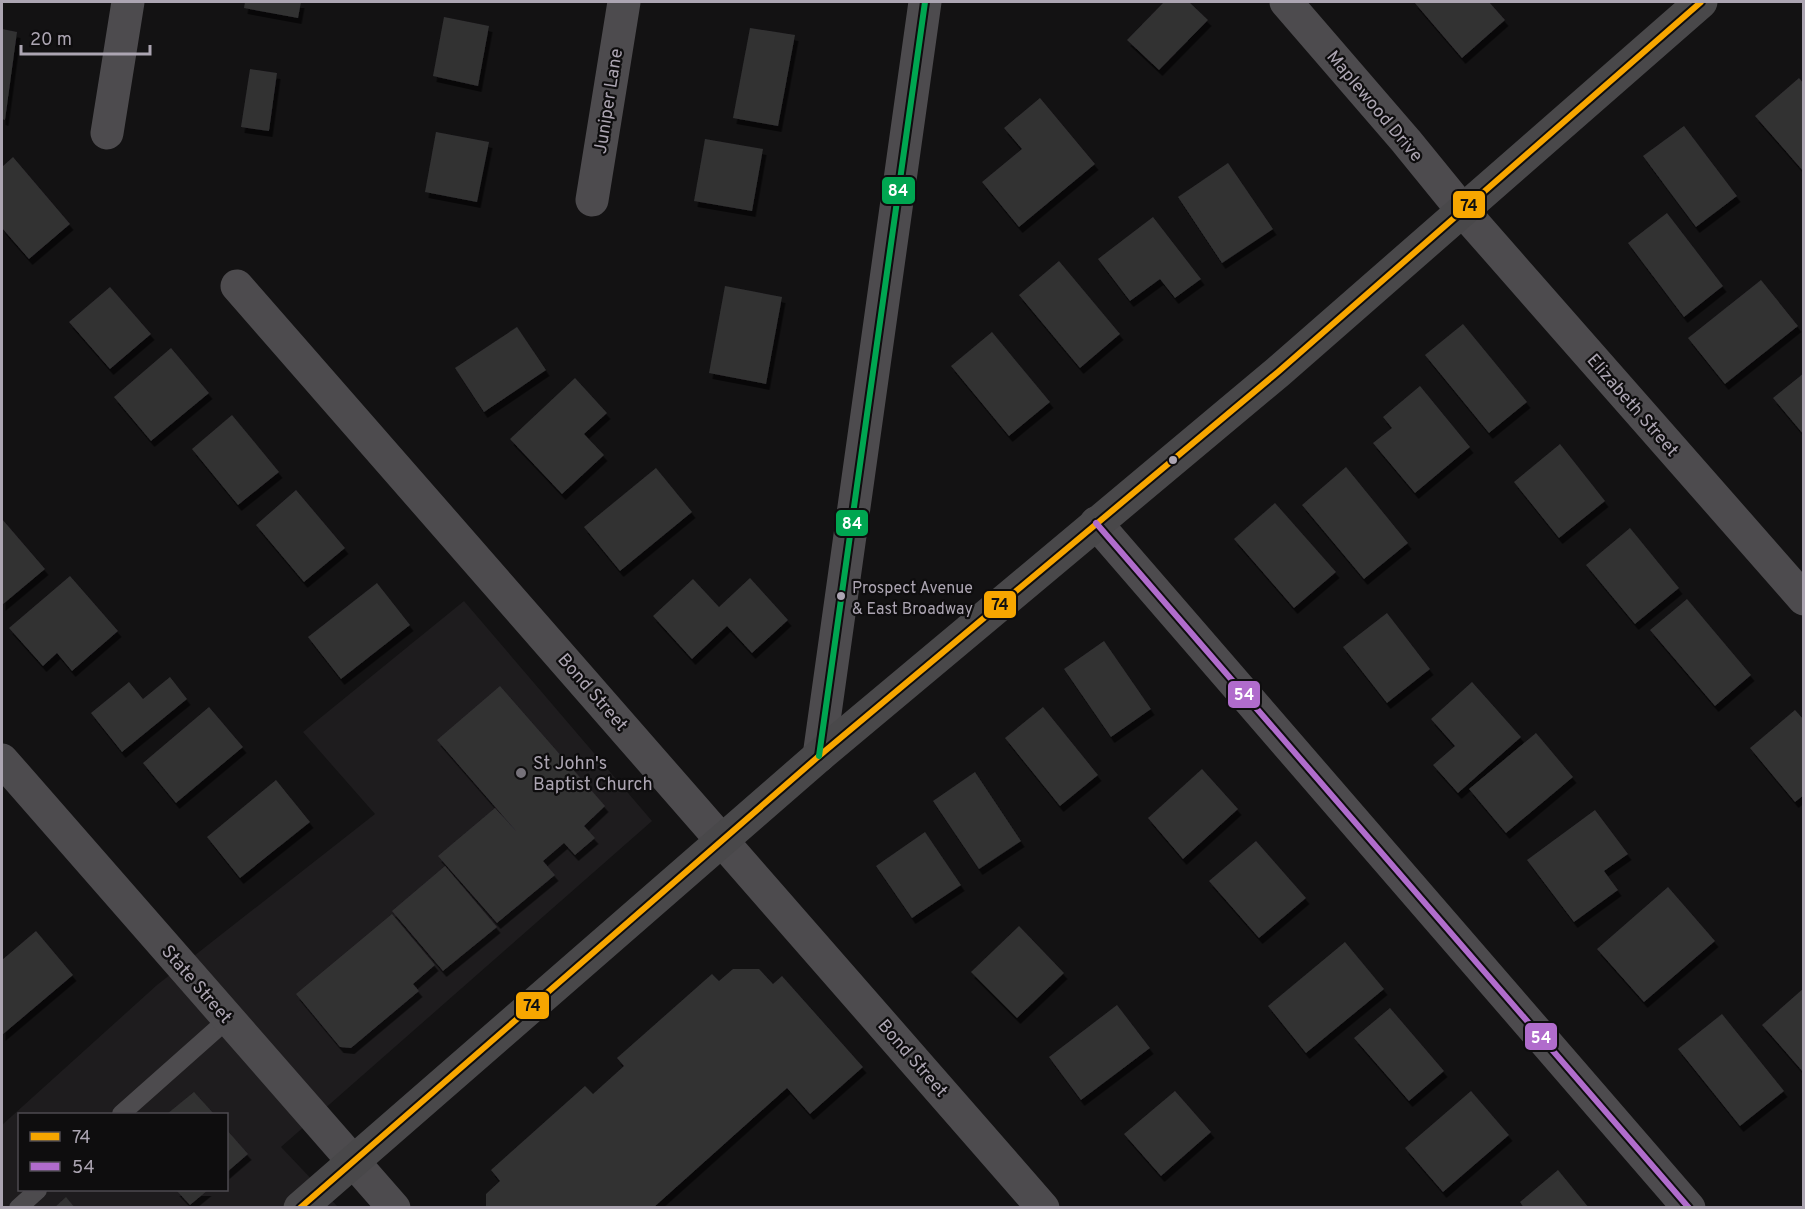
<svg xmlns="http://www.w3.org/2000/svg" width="1805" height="1209" font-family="Overpass,sans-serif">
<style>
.built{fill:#1e1c1e;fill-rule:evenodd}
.building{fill:#323133;filter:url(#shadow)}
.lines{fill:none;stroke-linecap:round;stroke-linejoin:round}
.service{stroke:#4d4b4e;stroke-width:18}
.minor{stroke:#4d4b4e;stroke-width:33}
.secondary{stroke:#49484a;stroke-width:33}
.bus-1-casing{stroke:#0e0d0e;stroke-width:10}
.bus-2-casing{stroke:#0e0d0e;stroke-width:10}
.bus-3-casing{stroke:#0e0d0e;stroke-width:10}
.bus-1{stroke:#f7a600;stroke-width:6}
.bus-2{stroke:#b06ccc;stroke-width:6}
.bus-3{stroke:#00a651;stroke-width:6}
.bus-dot{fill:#aca5b2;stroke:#0e0d0e;stroke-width:2}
.poi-dot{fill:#76727a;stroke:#0e0d0e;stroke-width:2}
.labels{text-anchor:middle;stroke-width:4.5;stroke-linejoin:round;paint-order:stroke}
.bus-label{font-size:16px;fill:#aca5b2;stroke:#0e0d0e;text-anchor:start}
.street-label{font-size:18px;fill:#aca5b2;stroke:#0e0d0e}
.poi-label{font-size:18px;fill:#aca5b2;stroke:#0e0d0e;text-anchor:start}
.line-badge{stroke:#0e0d0e;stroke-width:2}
.badge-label{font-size:16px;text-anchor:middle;font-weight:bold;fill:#fff}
.pale-badge-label{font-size:16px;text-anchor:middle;font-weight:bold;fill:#111}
</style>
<defs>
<filter id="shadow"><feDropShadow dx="3.5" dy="6" stdDeviation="0" flood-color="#0009"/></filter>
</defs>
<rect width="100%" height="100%" fill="#131213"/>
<path class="built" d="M464,601L652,821L281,1147L338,1207H2V1125L157,985L375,814L303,732ZM20,1114H226V1190H20Z"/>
<g class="building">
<path d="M245,2H301L298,18L244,8Z"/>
<path d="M1164,2H1189L1208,20L1159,70L1127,40Z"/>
<path d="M1414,2H1489L1505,20L1462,58Z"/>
<path d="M444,17L489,26L478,86L433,76Z"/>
<path d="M750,28L795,35L778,126L733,118Z"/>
<path d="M2,29L17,32L5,120L2,119Z"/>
<path d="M250,69L277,73L269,131L241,127Z"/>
<path d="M1799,78L1804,84V172L1755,116Z"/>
<path d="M1040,98L1095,164L1019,227L982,182L1022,149L1004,128Z"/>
<path d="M1684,126L1737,196L1696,227L1643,156Z"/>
<path d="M436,132L489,142L477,202L425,192Z"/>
<path d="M705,139L763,149L752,211L694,201Z"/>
<path d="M13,157L70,224L29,259L2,228V167Z"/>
<path d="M1228,163L1273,229L1222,263L1178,197Z"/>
<path d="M1667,213L1723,286L1684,317L1628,243Z"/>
<path d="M1153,217L1201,279L1175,298L1160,279L1130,301L1098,259Z"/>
<path d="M1059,261L1120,334L1080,368L1019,295Z"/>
<path d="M1761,280L1798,326L1725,384L1688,338Z"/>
<path d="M725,286L782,297L766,384L709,373Z"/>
<path d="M110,287L151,334L110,369L69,322Z"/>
<path d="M1463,324L1527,402L1489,433L1425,355Z"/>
<path d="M517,327L546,370L484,412L455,368Z"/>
<path d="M992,332L1050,402L1009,436L951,366Z"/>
<path d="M171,348L209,393L151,441L114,397Z"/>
<path d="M1804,373V435L1773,398Z"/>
<path d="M575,378L607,413L584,434L604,455L562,494L510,439Z"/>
<path d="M1420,386L1470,447L1415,493L1373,443L1392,428L1383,417Z"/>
<path d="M232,415L279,472L238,505L192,449Z"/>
<path d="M1560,444L1605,501L1559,538L1514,482Z"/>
<path d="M1346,467L1408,543L1364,579L1302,505Z"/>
<path d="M656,468L692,512L620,571L584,527Z"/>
<path d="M296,490L345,548L304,582L256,525Z"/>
<path d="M1275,503L1336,572L1294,608L1234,539Z"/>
<path d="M2,519L45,569L2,605Z"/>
<path d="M1630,528L1679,588L1635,624L1586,565Z"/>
<path d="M70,576L118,631L72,671L57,653L43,666L9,628Z"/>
<path d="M750,578L788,620L752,653L727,626L692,659L653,616L693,579L719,607Z"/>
<path d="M377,583L410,625L341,679L308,637Z"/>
<path d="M1687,599L1751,675L1715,706L1650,630Z"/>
<path d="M1387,613L1430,669L1387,703L1343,647Z"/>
<path d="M1104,641L1151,709L1111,737L1064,669Z"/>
<path d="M170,677L187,699L122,752L91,713L129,682L143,699Z"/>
<path d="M1472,682L1521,737L1458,793L1433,765L1455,746L1431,719Z"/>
<path d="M500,686L605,806L584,826L595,838L575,855L564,843L543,861L555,875L497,923L438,856L495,808L517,832L437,740Z"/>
<path d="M209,707L243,747L176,803L143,763Z"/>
<path d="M1043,707L1098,775L1060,806L1005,738Z"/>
<path d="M1795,710L1804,720V795L1795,802L1750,748Z"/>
<path d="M1536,733L1573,777L1506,833L1469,789Z"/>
<path d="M1202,769L1238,809L1183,859L1148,818Z"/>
<path d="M975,772L1021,841L979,869L933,801Z"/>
<path d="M276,780L310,822L240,878L207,837Z"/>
<path d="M1595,810L1628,854L1604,871L1618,890L1574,922L1527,860Z"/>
<path d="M925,832L961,885L912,918L876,866Z"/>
<path d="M1256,841L1306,898L1259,938L1209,881Z"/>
<path d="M445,866L497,927L443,971L392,911Z"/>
<path d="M1668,887L1715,941L1644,1002L1597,949Z"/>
<path d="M392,914L435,965L413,984L419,991L351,1048L340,1047L296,994Z"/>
<path d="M1019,926L1064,973L1017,1018L971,972Z"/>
<path d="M36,931L73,975L2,1035V960Z"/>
<path d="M1345,942L1384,989L1306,1053L1268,1006Z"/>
<path d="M733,969H759L773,984L782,976L863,1067L810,1114L787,1088L653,1208H486V1194L500,1181L491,1170L585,1086L593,1094L624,1066L617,1058L712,974L719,981Z"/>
<path d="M1804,988V1073L1762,1025Z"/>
<path d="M1117,1005L1150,1048L1081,1100L1049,1057Z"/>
<path d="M1390,1008L1444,1071L1409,1101L1354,1038Z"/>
<path d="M1722,1014L1784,1091L1740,1126L1678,1049Z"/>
<path d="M1175,1091L1211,1132L1161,1176L1124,1134Z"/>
<path d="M1471,1091L1509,1135L1443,1192L1405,1148Z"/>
<path d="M194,1092L214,1114H167Z"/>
<path d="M226,1129L248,1154L226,1173Z"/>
<path d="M1558,1170L1589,1208H1524L1520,1202Z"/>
<path d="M176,1190H208L190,1205Z"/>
<path d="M66,1197L75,1208H54Z"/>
</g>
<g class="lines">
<g class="service">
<path d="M121,1114L228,1019"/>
<path d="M18,1208L38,1190"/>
</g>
<g class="minor">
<path d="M1286,2L1406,141L1463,211L1804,599"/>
<path d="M107,133L128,2"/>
<path d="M592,200L624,2"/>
<path d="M237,286L1043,1208"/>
<path d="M1096,523L1689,1208"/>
<path d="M819,756L925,2"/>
<path d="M2,760L394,1208"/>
</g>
<path class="secondary" d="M300,1208L819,756L1278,372L1701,2"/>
<defs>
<path id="bus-1" d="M300,1208L819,756L1278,372L1701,2"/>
<path id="bus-2" d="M1096,523L1689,1208"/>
<path id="bus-3" d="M819,756L925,2"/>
</defs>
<use href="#bus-1" class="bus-1-casing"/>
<use href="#bus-2" class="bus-2-casing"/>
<use href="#bus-3" class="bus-3-casing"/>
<use href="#bus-1" class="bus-1"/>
<use href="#bus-2" class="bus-2"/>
<use href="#bus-3" class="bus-3"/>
</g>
<g class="bus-dot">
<circle cx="1173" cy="460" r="5"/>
<circle cx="841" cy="596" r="5"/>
</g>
<circle class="poi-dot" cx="521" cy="773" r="6"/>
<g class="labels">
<g class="bus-label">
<text x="852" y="593">Prospect Avenue<tspan x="852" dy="21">&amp; East Broadway</tspan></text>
</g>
<g class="street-label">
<text transform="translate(608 101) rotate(-81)" y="6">Juniper Lane</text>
<text transform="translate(1375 106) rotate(50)" y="6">Maplewood Drive</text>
<text transform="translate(1633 405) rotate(49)" y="6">Elizabeth Street</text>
<text transform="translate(593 692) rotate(49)" y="6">Bond Street</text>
<text transform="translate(197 984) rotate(49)" y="6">State Street</text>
<text transform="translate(913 1058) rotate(49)" y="6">Bond Street</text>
</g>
<g class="poi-label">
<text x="533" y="769">St John's<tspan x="533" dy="21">Baptist Church</tspan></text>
</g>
</g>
<g class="line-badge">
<rect x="881" y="176" width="35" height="29" rx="6" fill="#00a651"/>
<rect x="1452" y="190" width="34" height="29" rx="6" fill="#f7a600"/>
<rect x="835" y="509" width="34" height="28" rx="6" fill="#00a651"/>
<rect x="983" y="590" width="34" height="29" rx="6" fill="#f7a600"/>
<rect x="1227" y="680" width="34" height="29" rx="6" fill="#b06ccc"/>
<rect x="515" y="991" width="35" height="29" rx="6" fill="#f7a600"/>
<rect x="1524" y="1022" width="34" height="29" rx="6" fill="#b06ccc"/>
</g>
<g class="badge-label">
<text x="898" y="196">84</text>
<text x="852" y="529">84</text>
<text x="1244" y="700">54</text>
<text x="1541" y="1043">54</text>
</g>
<g class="pale-badge-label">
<text x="1469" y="211">74</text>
<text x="1000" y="610">74</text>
<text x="532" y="1011">74</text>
</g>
<rect width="1805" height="1209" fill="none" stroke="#aca5b2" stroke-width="6"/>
<rect x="18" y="1113" width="210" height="78" fill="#0e0d0e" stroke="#4d4a50" stroke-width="1.5"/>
<rect x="30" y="1132" width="30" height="9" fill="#f7a600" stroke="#4d4a50" stroke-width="1.5"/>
<text x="72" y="1143" font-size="18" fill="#aca5b2">74</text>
<rect x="30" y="1162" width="30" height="9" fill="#b06ccc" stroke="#4d4a50" stroke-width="1.5"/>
<text x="72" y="1173" font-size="18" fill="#aca5b2">54</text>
<path d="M21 45v9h129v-9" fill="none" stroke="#aca5b2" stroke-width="3"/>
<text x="30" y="45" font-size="18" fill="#aca5b2" stroke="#0e0d0e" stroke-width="4.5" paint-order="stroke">20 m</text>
</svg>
